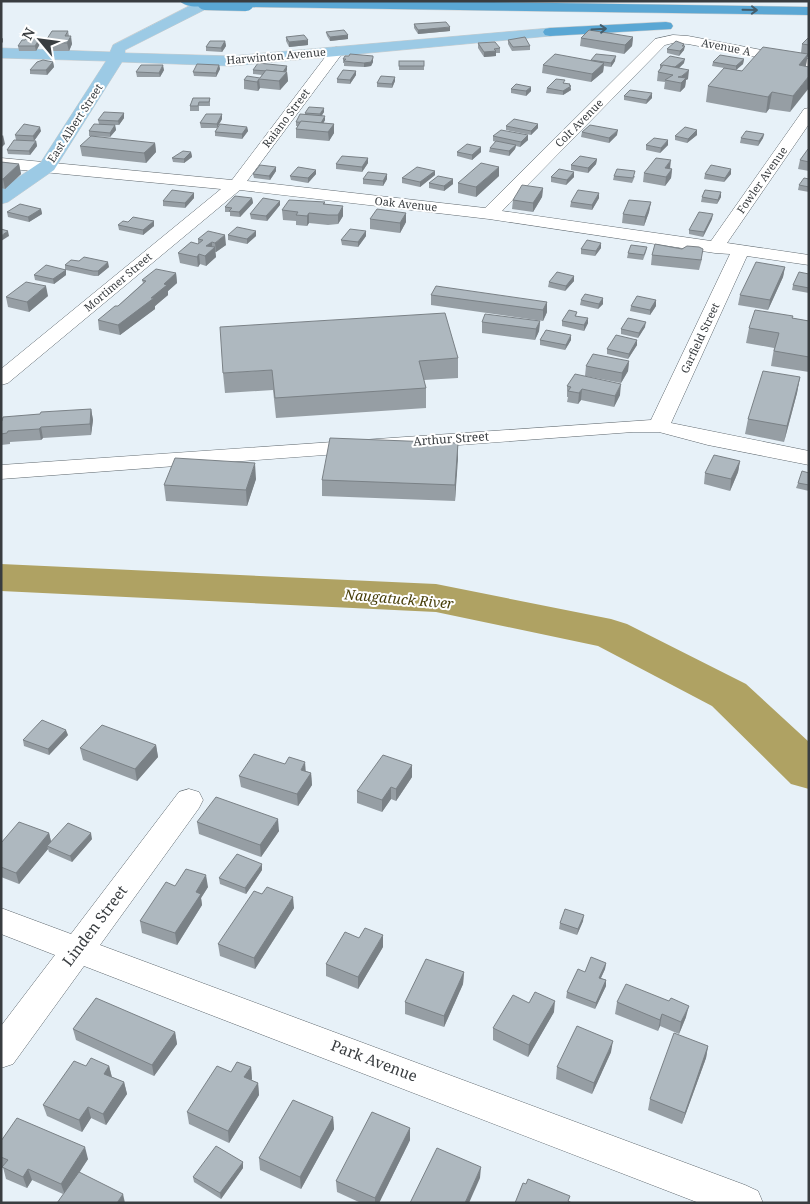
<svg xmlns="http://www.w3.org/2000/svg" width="810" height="1204" font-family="'Noto Serif',serif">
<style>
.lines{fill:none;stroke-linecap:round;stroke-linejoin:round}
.river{fill:#afa263;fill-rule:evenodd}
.minor-casing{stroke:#5e676d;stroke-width:1}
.major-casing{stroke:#cccdcd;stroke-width:1}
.highway-casing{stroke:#cccdcd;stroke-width:1}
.minor{fill:#fff;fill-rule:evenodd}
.major{fill:#9ccae5;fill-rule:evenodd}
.highway{fill:#5aa7d4;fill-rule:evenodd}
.highway-bridge-casing{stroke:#cccdcd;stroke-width:17;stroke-linecap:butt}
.highway-bridge{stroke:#5aa7d4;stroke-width:16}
.wall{fill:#969ea4}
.shaded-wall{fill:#7a8186}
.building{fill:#aeb8bf;stroke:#7a8186}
.oneway{stroke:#435d6c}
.labels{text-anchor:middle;stroke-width:4;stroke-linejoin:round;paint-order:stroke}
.far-street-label{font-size:11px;fill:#393d40;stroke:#fff}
.street-label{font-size:12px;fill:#393d40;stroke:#fff}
.water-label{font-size:14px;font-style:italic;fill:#473e09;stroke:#fff}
.near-street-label{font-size:15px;fill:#393d40;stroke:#fff}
</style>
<rect width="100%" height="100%" fill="#e7f1f8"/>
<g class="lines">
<path class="river" d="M1,564L436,584L611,619L627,624L746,684L809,742V789L791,784L712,706L598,646L436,612L1,591Z"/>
<defs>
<g id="minor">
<path d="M673,35L688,36L809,59V67L688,44L673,43L665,45L502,211L711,241L804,109L809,108V124L727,243L809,255V265L747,256L671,423L809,451V465L708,445L659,432H633L1,479V465L651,420L730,254L715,253L489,219L240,190L8,383L1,385V369L221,189L1,168V158L232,180L332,48L337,47L344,51L247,181L485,208L655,39Z"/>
<path d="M189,789L199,792L203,800L199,808L100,945L745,1185L758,1191L763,1203H699L84,966L13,1064L1,1068V1026L55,955L1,934V908L71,934L179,792Z"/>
</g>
<path id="major" d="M199,1H218L216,4L125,50V53L231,56L550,28L555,29L557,32L555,35L550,36L231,66L122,62L54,170L8,202L1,204V189L41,162L106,61L1,58V48L110,52L113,45Z"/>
<g id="highway">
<path d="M180,1H212V2L210,5C201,7 186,8 180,1Z"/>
<path d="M240,1H426L809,7V15L246,7L241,6L239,3Z"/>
<path d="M666,22L671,23L673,26L671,29L550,36L545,35L543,32L545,29L550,28Z"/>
</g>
</defs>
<use href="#minor" class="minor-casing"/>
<use href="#major" class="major-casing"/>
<use href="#highway" class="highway-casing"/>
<use href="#minor" class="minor"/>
<use href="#major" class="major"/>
<use href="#highway" class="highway"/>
<defs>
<path id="highway-bridge" d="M205,2L246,3"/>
</defs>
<use href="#highway-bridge" class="highway-bridge-casing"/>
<use href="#highway-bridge" class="highway-bridge"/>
</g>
<g class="wall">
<path d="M414,24L450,31L418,34L414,28Z"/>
<path d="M68,31L69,36L72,44L69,51H47L45,42Z"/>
<path d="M326,32L348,35V39L330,41L327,36Z"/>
<path d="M286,37L308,45L289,47L286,41Z"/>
<path d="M633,37L632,46L624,54L580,46L581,38Z"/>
<path d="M809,37V57H807L806,66L790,112L769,109L766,113L706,102L708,86L724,68L712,66L713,62L744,59L743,64L736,70L742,71L801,53L802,44Z"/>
<path d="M40,38L41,42L36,51H19L18,46L25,40Z"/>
<path d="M508,40L530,46V50L512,51L508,44Z"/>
<path d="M225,41L226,46L222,52L206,51V47Z"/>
<path d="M478,43L500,48V53H496V56L484,57L478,48Z"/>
<path d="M684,46V50L679,56L667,53V49Z"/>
<path d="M373,58V62L371,66L364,67L344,66V63H343V59Z"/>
<path d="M591,60L615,61L611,67L604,66L603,72L591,82L542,73L543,65L591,61Z"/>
<rect x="399" y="61" width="25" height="9"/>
<path d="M53,62L54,67L47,75L30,74V70Z"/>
<path d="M684,63L679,68L688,79L686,80L685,87L680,92L664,89L665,82L657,81L658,72L660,69V65Z"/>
<path d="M219,65L220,69L216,77L194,76L193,72Z"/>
<path d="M287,66V70L286,72H287L288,81L280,90L260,88L258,91L244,89V80L260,78L262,75L253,74V70Z"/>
<path d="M164,70L160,77H137L136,72Z"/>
<path d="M356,71V75L350,84L337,83V79Z"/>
<path d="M395,81L392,88L377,87V83Z"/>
<path d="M565,83L570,86L571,90L563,95L546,93L547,88Z"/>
<path d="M531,87V91L526,96L511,93V89Z"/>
<path d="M624,96L652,98L646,104L624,100Z"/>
<path d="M193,98H210V106H199V111H190V106Z"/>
<path d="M324,112L322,115L325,120L323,123L334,124V133L329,141L296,138V129L298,126H296V122L305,114V113Z"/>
<path d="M124,113V118L119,125H115L116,130L110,137L89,136V131L99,124L98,120Z"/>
<path d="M222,114V119L217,128L247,127L248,131L242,139L215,136V132L217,128H201L200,123Z"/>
<path d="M538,124V128L531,135L506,130V126Z"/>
<path d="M41,131L34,141H36L37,146L30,155L8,154L7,150L16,140L15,135Z"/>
<path d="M582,132L617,135L609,143L581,137Z"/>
<path d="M764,134L763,138L758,146L740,143L741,138Z"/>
<path d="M528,135V140L520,147L516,146L515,149L509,156L489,152L490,148L496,142L493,141V136Z"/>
<path d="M697,135L687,143L675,140V136Z"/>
<path d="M155,143L156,152L146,163L82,156L80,146Z"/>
<path d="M646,145H668L660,153L646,150Z"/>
<path d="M481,147V152L472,160L457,156V152Z"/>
<path d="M809,149V171L798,169L800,160Z"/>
<path d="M191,152L192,157L184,163L173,162L172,158Z"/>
<path d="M368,158V163L362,172L336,169V164Z"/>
<path d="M597,159L596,164L588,173L571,170V165Z"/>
<path d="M1,162L19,164L21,174L5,189L1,188Z"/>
<path d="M276,167V171L270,180L254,178L253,174Z"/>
<path d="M670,168L672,169L671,178L665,186L643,182L644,173Z"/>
<path d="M731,169V174L724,182L704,179L705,174Z"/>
<path d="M435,171V175L420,187L402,183V178Z"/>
<path d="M316,174L308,183L291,180L290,176Z"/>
<path d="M387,174V179L383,186L363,184V179Z"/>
<path d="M499,176L476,197L458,193V183Z"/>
<path d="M614,176H635L632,183L613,180Z"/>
<path d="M551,177H574L566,185L551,182Z"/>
<path d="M809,179V192L798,190L799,185Z"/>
<path d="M429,183L453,184L444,191L429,188Z"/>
<path d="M543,188L542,197L533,212L512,209L513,200Z"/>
<path d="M721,192V197L717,204L701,202L702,197Z"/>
<path d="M194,193V198L185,208L163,206V201Z"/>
<path d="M252,198L253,203L240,217L230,216V212H225V207Z"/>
<path d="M599,198L592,210L570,207L571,202Z"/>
<path d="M325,202V204L343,216L338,224L328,225L309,223L307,226L296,225V221L283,220L282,210Z"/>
<path d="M651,202L649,212L644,226L622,223L623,214Z"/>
<path d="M280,205L267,221L251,219L250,214Z"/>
<path d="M41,209L42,214L29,222L8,217L7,212Z"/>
<path d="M370,219L406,222L400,233L370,229Z"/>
<path d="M712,219L703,237L689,234V230Z"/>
<path d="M118,225L154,226L143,235L119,230Z"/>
<path d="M366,231V236L358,247L342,245L341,240Z"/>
<path d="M228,235L256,236L247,244L228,240Z"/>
<path d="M198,239L226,245L216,252H215L216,257L206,266L200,264L198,267L180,263L178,253L198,244Z"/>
<path d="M647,247L646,252L643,260L627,258L628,253Z"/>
<path d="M601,248L595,256L581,254V249Z"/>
<path d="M682,249L702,259L699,270L651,265L652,255Z"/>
<path d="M65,265L109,267L98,276H94L66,270V275L54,284L35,280L34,275L65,270Z"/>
<path d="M785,267L783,277L768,310L738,305L740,295Z"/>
<path d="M176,273L177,283L168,291V295L155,306V309L120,335L99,330L98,320L118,306L143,283L142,280Z"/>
<path d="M809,274V293L792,290L793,285Z"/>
<path d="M574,276V281L565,291L548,287L549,282Z"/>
<path d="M431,295L547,302V312L543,321L431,305Z"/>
<path d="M48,296L29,312L8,307L6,297Z"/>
<path d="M581,300L603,304L598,309L580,305Z"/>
<path d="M656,300V306L650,315L630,311L631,306Z"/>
<path d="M577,312L576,316L588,323L584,331L562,326V321Z"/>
<path d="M792,318L809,321V372L771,366L774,348L746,343L749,328Z"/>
<path d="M540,321L539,331L535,340L482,333V322Z"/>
<path d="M645,327L638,338L621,334V329Z"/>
<path d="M540,340H571L565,350L540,345Z"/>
<path d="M637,340V345L628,359L607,354V349Z"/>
<path d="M458,358V378L424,380L426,388V408L276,418L273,390L225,393L223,373Z"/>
<path d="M629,361L628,371L621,383L585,376L586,366Z"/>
<path d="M800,377L797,393L784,442L745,434L748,419Z"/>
<path d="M567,386L620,395L614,407L581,400L578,404L567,402L568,397H567Z"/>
<path d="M91,409L93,420L91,435L43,438L41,440L10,442V444L1,445V422L40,414Z"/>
<path d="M458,443L455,501L322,496V480Z"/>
<path d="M740,461L738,472L730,491L704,484L705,473Z"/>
<path d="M809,473V491L796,488L798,483Z"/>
<path d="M256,479L247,506L166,501L164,485Z"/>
<path d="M68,735L49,755L24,746L23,740Z"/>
<path d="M156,745L158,757L137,781L83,760L80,748Z"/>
<path d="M412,765V777L396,801L391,799L382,812L357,803V791Z"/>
<path d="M306,771L311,773L312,785L298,806L241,787L239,776Z"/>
<path d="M197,822L279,831L261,857L199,834Z"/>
<path d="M49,833L51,842L92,839L72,862L49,852L48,849L19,884L1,877V843Z"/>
<path d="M262,870L246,894L220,884L219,878Z"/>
<path d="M175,886L208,887L201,898L202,905L177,945L142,933L140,921Z"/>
<path d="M262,894L294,908L255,969L220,956L218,944Z"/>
<path d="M583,921L577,935L559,929L560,923Z"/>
<path d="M383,947L358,989L326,976V964Z"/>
<path d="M606,963L605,969L601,978L606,980V986L595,1009L566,998L567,992L585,972Z"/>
<path d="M464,972L463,984L444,1027L405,1014V1002Z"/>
<path d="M617,1002L686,1017L679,1034L660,1026L658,1031L615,1014Z"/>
<path d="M554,1012L528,1057L493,1040V1028Z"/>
<path d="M73,1029L175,1032L177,1044L154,1076L76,1040Z"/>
<path d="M708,1046L706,1058L682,1124L648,1110L650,1099Z"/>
<path d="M611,1052L592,1094L556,1079L557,1067Z"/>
<path d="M86,1066H109L112,1077L124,1082L127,1094L106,1125L91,1118L82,1132L47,1116L43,1105Z"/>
<path d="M251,1067L252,1079L251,1080L258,1083L259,1095L229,1143L189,1124L187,1112L231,1072Z"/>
<path d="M333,1117L334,1129L301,1189L260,1170L259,1158Z"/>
<path d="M410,1128V1140L379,1203H361L337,1192L336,1181Z"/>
<path d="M1,1141L88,1159L79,1172L63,1194L32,1180L27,1188L6,1179L3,1167L1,1166Z"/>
<path d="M243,1168L221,1199L194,1182L193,1177Z"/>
</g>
<g class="shaded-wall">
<path d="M450,27V31L418,34V30Z"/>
<path d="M348,35V39L330,41V37Z"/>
<path d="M71,36L72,44L69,51L67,43Z"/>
<path d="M633,37L632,46L624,54L625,45Z"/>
<path d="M3,38V42L1,44V39Z"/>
<path d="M40,38L41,42L36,51L35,46Z"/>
<path d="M308,40V45L289,47V42Z"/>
<path d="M225,41L226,46L222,52L221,48Z"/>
<path d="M684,44V47L685,46L684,50L679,56L680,51Z"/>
<path d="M496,51V56L484,57V52Z"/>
<path d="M808,54L805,70L799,65Z"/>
<path d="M616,56L615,61L611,67V63Z"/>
<path d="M373,58V62L371,66L364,67V63Z"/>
<path d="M685,59L684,63L675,72V67Z"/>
<path d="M744,59L743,64L736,70V66Z"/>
<path d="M53,62L54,67L47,75L46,70Z"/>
<path d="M604,63L603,72L591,82L592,74Z"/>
<path d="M163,65L164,70L160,77L159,73Z"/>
<path d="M219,65L220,69L216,77V73Z"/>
<path d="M287,66V70L283,76L282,72Z"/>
<path d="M689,70L688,79L686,80L685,87L680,92L682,76Z"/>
<path d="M356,71V75L350,84V80Z"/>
<path d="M287,72L288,81L280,90L279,81Z"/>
<path d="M809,76V88L790,112L793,96Z"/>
<path d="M395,77V81L392,88V84Z"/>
<path d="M259,79L260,88L258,91L257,82Z"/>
<path d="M570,84L571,90L563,95V91Z"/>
<path d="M531,87V91L526,96V91Z"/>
<path d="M772,92L769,109L766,113L768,97Z"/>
<path d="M652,93V98L646,104L647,100Z"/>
<path d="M324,108V112L320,118V114Z"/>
<path d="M124,113V118L119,125L118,121Z"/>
<path d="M222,114V119L217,128V124Z"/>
<path d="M325,116V120L321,128V123Z"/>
<path d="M334,124V133L329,141L328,132Z"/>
<path d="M538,124V128L531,135V131Z"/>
<path d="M115,125L116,130L110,137V133Z"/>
<path d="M40,127L41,131L34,141L33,136Z"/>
<path d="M247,127L248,131L242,139V134Z"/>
<path d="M618,130L617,135L609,143V138Z"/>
<path d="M697,130V135L687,143L688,139Z"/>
<path d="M764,134L763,138L758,146L759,141Z"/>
<path d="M3,135L5,144L1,148V137Z"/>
<path d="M528,135V140L520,147L521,142Z"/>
<path d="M668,140V145L660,153L661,148Z"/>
<path d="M36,141L37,146L30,155L29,151Z"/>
<path d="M155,143L156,152L146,163L144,153Z"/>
<path d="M516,145L515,149L509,156V151Z"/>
<path d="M481,147V152L472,160V155Z"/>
<path d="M191,152L192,157L184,163V159Z"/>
<path d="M368,158V163L362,172V167Z"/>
<path d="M597,159L596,164L588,173V168Z"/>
<path d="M671,160L670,169L665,168Z"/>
<path d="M19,164L21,174L5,189L3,179Z"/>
<path d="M276,167V171L270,180L269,176Z"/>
<path d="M499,167V176L476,197V187Z"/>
<path d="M672,169L671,178L665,186L666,177Z"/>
<path d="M731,169V174L724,182L725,178Z"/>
<path d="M316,170V174L308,183V178Z"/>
<path d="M435,171V175L420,187V182Z"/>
<path d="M574,172V177L566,185L567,180Z"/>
<path d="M387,174V179L383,186V181Z"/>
<path d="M453,179V184L444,191V186Z"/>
<path d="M543,188L542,197L533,212V203Z"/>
<path d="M721,192V197L717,204L718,200Z"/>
<path d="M194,193V198L185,208V203Z"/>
<path d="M599,193V198L592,210V205Z"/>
<path d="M252,198L253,203L240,217L239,212Z"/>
<path d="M280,201V205L267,221L266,216Z"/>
<path d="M651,202L649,212L644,226L645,217Z"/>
<path d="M343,206V216L338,224V215Z"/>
<path d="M41,209L42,214L29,222L28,217Z"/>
<path d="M309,213V223L307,226V216Z"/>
<path d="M406,213V222L400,233V223Z"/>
<path d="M713,214L712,219L703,237L704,232Z"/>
<path d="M154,221V226L143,235V230Z"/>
<path d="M8,231L9,236L1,241V236Z"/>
<path d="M256,231V236L247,244V239Z"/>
<path d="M366,231V236L358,247V242Z"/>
<path d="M225,235L226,245L216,252L215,243Z"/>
<path d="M212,242V249L215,247L216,257L206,266L205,256L206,246Z"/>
<path d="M601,243V248L595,256L596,251Z"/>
<path d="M199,254L200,264L198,267L197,257Z"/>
<path d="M108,262L109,267L98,276V271Z"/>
<path d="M785,267L783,277L768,310L770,300Z"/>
<path d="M66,270V275L54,284L53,279Z"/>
<path d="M176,273L177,283L168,291V295L155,306V309L120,335L118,325L151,298L164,284Z"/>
<path d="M574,276V281L565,291L566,286Z"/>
<path d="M46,286L48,296L29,312L27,302Z"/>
<path d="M603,298V304L598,309L599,304Z"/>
<path d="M656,300V306L650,315V310Z"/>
<path d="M547,302V312L543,321V310Z"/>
<path d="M588,318V323L584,331V325Z"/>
<path d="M540,321L539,331L535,340L536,329Z"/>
<path d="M646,322L645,327L638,338L639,333Z"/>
<path d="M571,335V340L565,350L566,345Z"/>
<path d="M637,340V345L628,359L629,354Z"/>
<path d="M629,361L628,371L621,383L622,373Z"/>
<path d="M800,377L797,393L784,442L787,426Z"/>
<path d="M621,384L620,395L614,407L615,396Z"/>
<path d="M582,389L581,400L578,404L579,393Z"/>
<path d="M91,409L93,420L91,435L90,424Z"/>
<path d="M41,427L43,438L41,440L39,429Z"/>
<path d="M458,443V459L455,501V485Z"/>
<path d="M740,461L738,472L730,491L731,479Z"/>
<path d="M255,463L256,479L247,506L246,490Z"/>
<path d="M66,730L68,735L49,755L48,749Z"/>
<path d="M156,745L158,757L137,781L135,769Z"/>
<path d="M305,762L306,774L301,770Z"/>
<path d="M412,765V777L396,801V789Z"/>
<path d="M311,773L312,785L298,806L297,794Z"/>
<path d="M391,787V799L382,812V800Z"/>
<path d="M278,819L279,831L261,857L260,845Z"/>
<path d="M49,833L52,845L47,846L48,849L19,884L16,873Z"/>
<path d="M91,833L92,839L72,862L70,856Z"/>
<path d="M262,864V870L246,894L245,888Z"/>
<path d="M206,875L208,887L201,898L202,905L177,945L175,933L196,892Z"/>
<path d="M293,897L294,908L255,969L254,958Z"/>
<path d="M584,915L583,921L577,935L578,929Z"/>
<path d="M383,935V947L358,989V977Z"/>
<path d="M606,963L605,969L598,984L599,978Z"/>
<path d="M464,972L463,984L444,1027V1016Z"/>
<path d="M606,980V986L595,1009L596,1003Z"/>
<path d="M555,1001L554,1012L528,1057L529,1045Z"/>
<path d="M689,1006L686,1017L679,1034L681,1022Z"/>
<path d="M662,1014L660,1026L658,1031L660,1020Z"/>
<path d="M175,1032L177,1044L154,1076L152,1065Z"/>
<path d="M613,1041L611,1052L592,1094L594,1083Z"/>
<path d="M708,1046L706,1058L682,1124L685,1113Z"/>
<path d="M109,1066L112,1078L104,1074Z"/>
<path d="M251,1067L252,1079L245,1089L244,1077Z"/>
<path d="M124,1082L127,1094L106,1125L103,1114Z"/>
<path d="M258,1083L259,1095L229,1143L228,1131Z"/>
<path d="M88,1107L91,1118L82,1132L79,1120Z"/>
<path d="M333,1117L334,1129L301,1189L300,1177Z"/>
<path d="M410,1128V1140L379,1203H375V1198Z"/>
<path d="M85,1147L88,1159L65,1195L61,1184Z"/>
<path d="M243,1162V1168L221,1199L220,1193Z"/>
<path d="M481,1167L480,1178L469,1203H465Z"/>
<path d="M28,1169L32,1180L27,1188L23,1177Z"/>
<path d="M123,1194L125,1203H117Z"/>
</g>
<g class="building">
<path d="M446,22L450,27L418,30L414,24Z"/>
<path d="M344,30L348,35L330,37L326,32Z"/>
<path d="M589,30L633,37L625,45L581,38Z"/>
<path d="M52,31H68L65,36H71L67,43L45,42Z"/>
<path d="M304,35L308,40L289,42L286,37Z"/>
<path d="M525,37L530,46L513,47L508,40Z"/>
<path d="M809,37V45L802,44Z"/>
<path d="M26,38H40L35,46H18L22,40H25Z"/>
<path d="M210,41H225L221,48L206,47Z"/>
<path d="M676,41L684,44L682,46H685L680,51L667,49Z"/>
<path d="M495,42L500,48L494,49L496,51L484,52L478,43Z"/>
<path d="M763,47L808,54L799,65L809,67V76L793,96L772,92L768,97L708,86L724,68L742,71Z"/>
<path d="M350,54L373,56V58L371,62L364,63L344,61L346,59H343L345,56H349Z"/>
<path d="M555,54L604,63L592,74L543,65Z"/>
<path d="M596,54L616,56L611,63L591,60Z"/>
<path d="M720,55L744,59L736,66L713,62Z"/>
<path d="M670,56L685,59L675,67L660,65Z"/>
<path d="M43,60L53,62L46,70H30L37,62Z"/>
<rect x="399" y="61" width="25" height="5"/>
<path d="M258,63L287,66L283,72L253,70Z"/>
<path d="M197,64L219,65L216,73L193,72Z"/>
<path d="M141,65H163L159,73L136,72Z"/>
<path d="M663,65L689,70L682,76L678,77L686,78L681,83L665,80L673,75L658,72Z"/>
<path d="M266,70L287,72L279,81L259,79L257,82L244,80L247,76L260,78Z"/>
<path d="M343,70L356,71L350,80L337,79Z"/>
<path d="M381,76L395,77L392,84L377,83Z"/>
<path d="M556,79L565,80L563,83L570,84L569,85L571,86L563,91L547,88Z"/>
<path d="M516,84L531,87L526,91L511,89Z"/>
<path d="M630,90L652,93L647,100L624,96Z"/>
<path d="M193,98H210L209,102H199L198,106H190Z"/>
<path d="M309,107L324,108L320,114L305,113Z"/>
<path d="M104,112L124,113L118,121L98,120Z"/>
<path d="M206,114H222L217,124L200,123Z"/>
<path d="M300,114L325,116L321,123L296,122Z"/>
<path d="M514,119L538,124L531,131L506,126Z"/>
<path d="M301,121L334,124L328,132L296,129Z"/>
<path d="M24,124L40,127L33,136L15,135Z"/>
<path d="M94,124L115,125L110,133L89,131Z"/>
<path d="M220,124L247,127L242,134L215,132Z"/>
<path d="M590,125L618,130L609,138L582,132Z"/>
<path d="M685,127L697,130L688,139L675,136Z"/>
<path d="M501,130L528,135L521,142L493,136Z"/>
<path d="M746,131L764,134L759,141L741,138Z"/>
<path d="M91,136L155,143L144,153L80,146Z"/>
<path d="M654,138L668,140L661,148L646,145Z"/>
<path d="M14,140L36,141L29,151L7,150Z"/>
<path d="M496,141L516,145L509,151L490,148Z"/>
<path d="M467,144L481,147L472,155L457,152Z"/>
<path d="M808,149H809V162L800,160Z"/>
<path d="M183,151L191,152L184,159L172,158Z"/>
<path d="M342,156L368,158L362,167L336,164Z"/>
<path d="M580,156L597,159L588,168L571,165Z"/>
<path d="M656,158L671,160L665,168L672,169L666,177L644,173Z"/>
<path d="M1,162L19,164L3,179H1Z"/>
<path d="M481,163L499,167L476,187L458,183Z"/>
<path d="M260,165L276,167L269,176L253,174Z"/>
<path d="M711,165L731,169L725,178L705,174Z"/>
<path d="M298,167L316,170L308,178L290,176Z"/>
<path d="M417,167L435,171L420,182L402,178Z"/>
<path d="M559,169L574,172L567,180L551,177Z"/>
<path d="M617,169L635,171L633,178L614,176Z"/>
<path d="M368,172L387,174L383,181L363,179Z"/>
<path d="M438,176L453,179L444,186L429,183Z"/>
<path d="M804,178L809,179V187L799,185Z"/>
<path d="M522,185L543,188L533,203L513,200Z"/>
<path d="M172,190L194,193L185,203L163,201Z"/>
<path d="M578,190L599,193L592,205L571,202Z"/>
<path d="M705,190L721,192L718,200L702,197Z"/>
<path d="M235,196L252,198L239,212L229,211L232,208L225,207Z"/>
<path d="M263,198L280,201L266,216L250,214Z"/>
<path d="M289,200L325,202L323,204L343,206L338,215H328L309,213L307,216L296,215L298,212L282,210Z"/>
<path d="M629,200L651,202L645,217L623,214Z"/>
<path d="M20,204L41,209L28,217L7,212Z"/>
<path d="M377,209L406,213L400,223L370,219Z"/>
<path d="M699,212L713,214L704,232L689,230Z"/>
<path d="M133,217L154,221L143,230L118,225L123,221L128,222Z"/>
<path d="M237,227L256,231L247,239L228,235Z"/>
<path d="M1,229L8,231L1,236Z"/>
<path d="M350,229L366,231L358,242L341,240Z"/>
<path d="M208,231L225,235L215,243L212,242L206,246L215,247L205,256L199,254L197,257L178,253L191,242L198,244L203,240L198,239Z"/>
<path d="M587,240L601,243L596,251L581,249Z"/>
<path d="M655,244L682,249L687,246L699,247L703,249L701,260L652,255Z"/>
<path d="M631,245L647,247L644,255L628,253Z"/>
<path d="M84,257L108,262L98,271H93L65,265L71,260L79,261Z"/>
<path d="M756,262L785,267L770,300L740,295Z"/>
<path d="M46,265L66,270L53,279L34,275Z"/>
<path d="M156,269L176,273L164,284L167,285L151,298H154L118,325L98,320L115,306H118L146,281L142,280Z"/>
<path d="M557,272L574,276L566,286L549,282Z"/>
<path d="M799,272L809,274V288L793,285Z"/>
<path d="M26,282L46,286L27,302L6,297Z"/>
<path d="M436,286L547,302L543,310L431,295Z"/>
<path d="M585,294L603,298L599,304L581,300Z"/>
<path d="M637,296L656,300L650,310L631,306Z"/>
<path d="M569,310L577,312L575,316L588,318L584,325L562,321Z"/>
<path d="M755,310L793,316L792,318L809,321V357L774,351L779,333L749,328Z"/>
<path d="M445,313L458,358L419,361L426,388L275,398L272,370L223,373L220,327Z"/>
<path d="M485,314L540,321L536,329L482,322Z"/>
<path d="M628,318L646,322L639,333L621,329Z"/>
<path d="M546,330L571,335L566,345L540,340Z"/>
<path d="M616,335L637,340L629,354L607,349Z"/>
<path d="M593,354L629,361L622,373L586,366Z"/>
<path d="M763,371L800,377L787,426L748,419Z"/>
<path d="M575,374L621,384L615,396L582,389L579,393L568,391L571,387L567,386Z"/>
<path d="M91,409L90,424L41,427L39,429L8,431L7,433L1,434V422L2,421L3,417L40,414L41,412Z"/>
<path d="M330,438L458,443L455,485L322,480Z"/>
<path d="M714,455L740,461L731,479L705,473Z"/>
<path d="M175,458L255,463L246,490L164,485Z"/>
<path d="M802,471L809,473V485L798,483Z"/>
<path d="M42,720L66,730L48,749L23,740Z"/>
<path d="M102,725L156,745L135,769L80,748Z"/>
<path d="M254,754L285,764L289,757L305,762L301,770L311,773L297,794L239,776Z"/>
<path d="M383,755L412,765L396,789L391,787L382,800L357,791Z"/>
<path d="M216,797L278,819L260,845L197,822Z"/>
<path d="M19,822L49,833L16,873L1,867V843Z"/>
<path d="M68,823L91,833L70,856L47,846Z"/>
<path d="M237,854L262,864L245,888L219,878Z"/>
<path d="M186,869L206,875L196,892L201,894L175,933L140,921L166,882L175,886Z"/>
<path d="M267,887L293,897L254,958L218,944L254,891L262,894Z"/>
<path d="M565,909L584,915L578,929L560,923Z"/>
<path d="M365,928L383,935L358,977L326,964L345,932L359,938Z"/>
<path d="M591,957L606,963L599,978L606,980L596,1003L567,992L578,969L585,972Z"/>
<path d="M426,959L464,972L444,1016L405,1002Z"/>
<path d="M626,984L669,1001L671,998L689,1006L681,1022L662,1014L660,1020L617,1002Z"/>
<path d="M535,992L555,1001L529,1045L493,1028L513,995L529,1003Z"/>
<path d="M96,998L175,1032L152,1065L73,1029Z"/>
<path d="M577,1026L613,1041L594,1083L557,1067Z"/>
<path d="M674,1033L708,1046L685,1113L650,1099Z"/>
<path d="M91,1058L109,1066L104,1074L124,1082L103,1114L88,1107L79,1120L43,1105L74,1061L86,1066Z"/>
<path d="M237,1062L251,1067L244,1077L258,1083L228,1131L187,1112L217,1066L231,1072Z"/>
<path d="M293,1100L333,1117L300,1177L259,1158Z"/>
<path d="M372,1112L410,1128L375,1198L336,1181Z"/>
<path d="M17,1118L85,1147L61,1184L28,1169L23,1177L2,1167L8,1160L1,1157V1141Z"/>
<path d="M216,1146L243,1162L220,1193L193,1177Z"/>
<path d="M437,1148L481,1167L465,1203H410Z"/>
<path d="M79,1172L123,1194L117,1203H57Z"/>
<path d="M528,1179L570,1196L568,1201L572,1203H515L523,1183L526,1184Z"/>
</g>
<defs><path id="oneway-shaft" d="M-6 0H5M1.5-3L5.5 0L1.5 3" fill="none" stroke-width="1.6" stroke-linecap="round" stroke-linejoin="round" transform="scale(1.25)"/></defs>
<g class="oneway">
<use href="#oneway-shaft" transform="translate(750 10) rotate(1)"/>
<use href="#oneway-shaft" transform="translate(599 29) rotate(-3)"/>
</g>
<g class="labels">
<g class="far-street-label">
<text transform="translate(726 47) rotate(11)" y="4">Avenue A</text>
<text transform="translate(276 56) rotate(-5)" y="4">Harwinton Avenue</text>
<text transform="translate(286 118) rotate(-53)" y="4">Raiano Street</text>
<text transform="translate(75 123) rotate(-57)" y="4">East Albert Street</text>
<text transform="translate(579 123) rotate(-45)" y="4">Colt Avenue</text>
<text transform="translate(762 180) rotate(-55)" y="4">Fowler Avenue</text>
<text transform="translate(406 204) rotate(6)" y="4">Oak Avenue</text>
<text transform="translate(118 282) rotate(-40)" y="4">Mortimer Street</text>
<text transform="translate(700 338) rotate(-65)" y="4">Garfield Street</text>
</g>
<g class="street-label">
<text transform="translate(451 439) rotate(-4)" y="4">Arthur Street</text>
</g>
<g class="water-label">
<text transform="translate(399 599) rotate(5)" y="5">Naugatuck River</text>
</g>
<g class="near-street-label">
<text transform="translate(95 926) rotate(-53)" y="5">Linden Street</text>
<text transform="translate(374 1061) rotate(21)" y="5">Park Avenue</text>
</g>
</g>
<rect width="810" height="1204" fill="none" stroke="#393d40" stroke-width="5"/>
<g transform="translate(40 40) rotate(299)" stroke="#ffffff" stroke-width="4" paint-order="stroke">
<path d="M0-4L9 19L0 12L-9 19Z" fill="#393d40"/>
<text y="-8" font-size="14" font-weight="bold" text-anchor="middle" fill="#393d40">N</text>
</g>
</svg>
